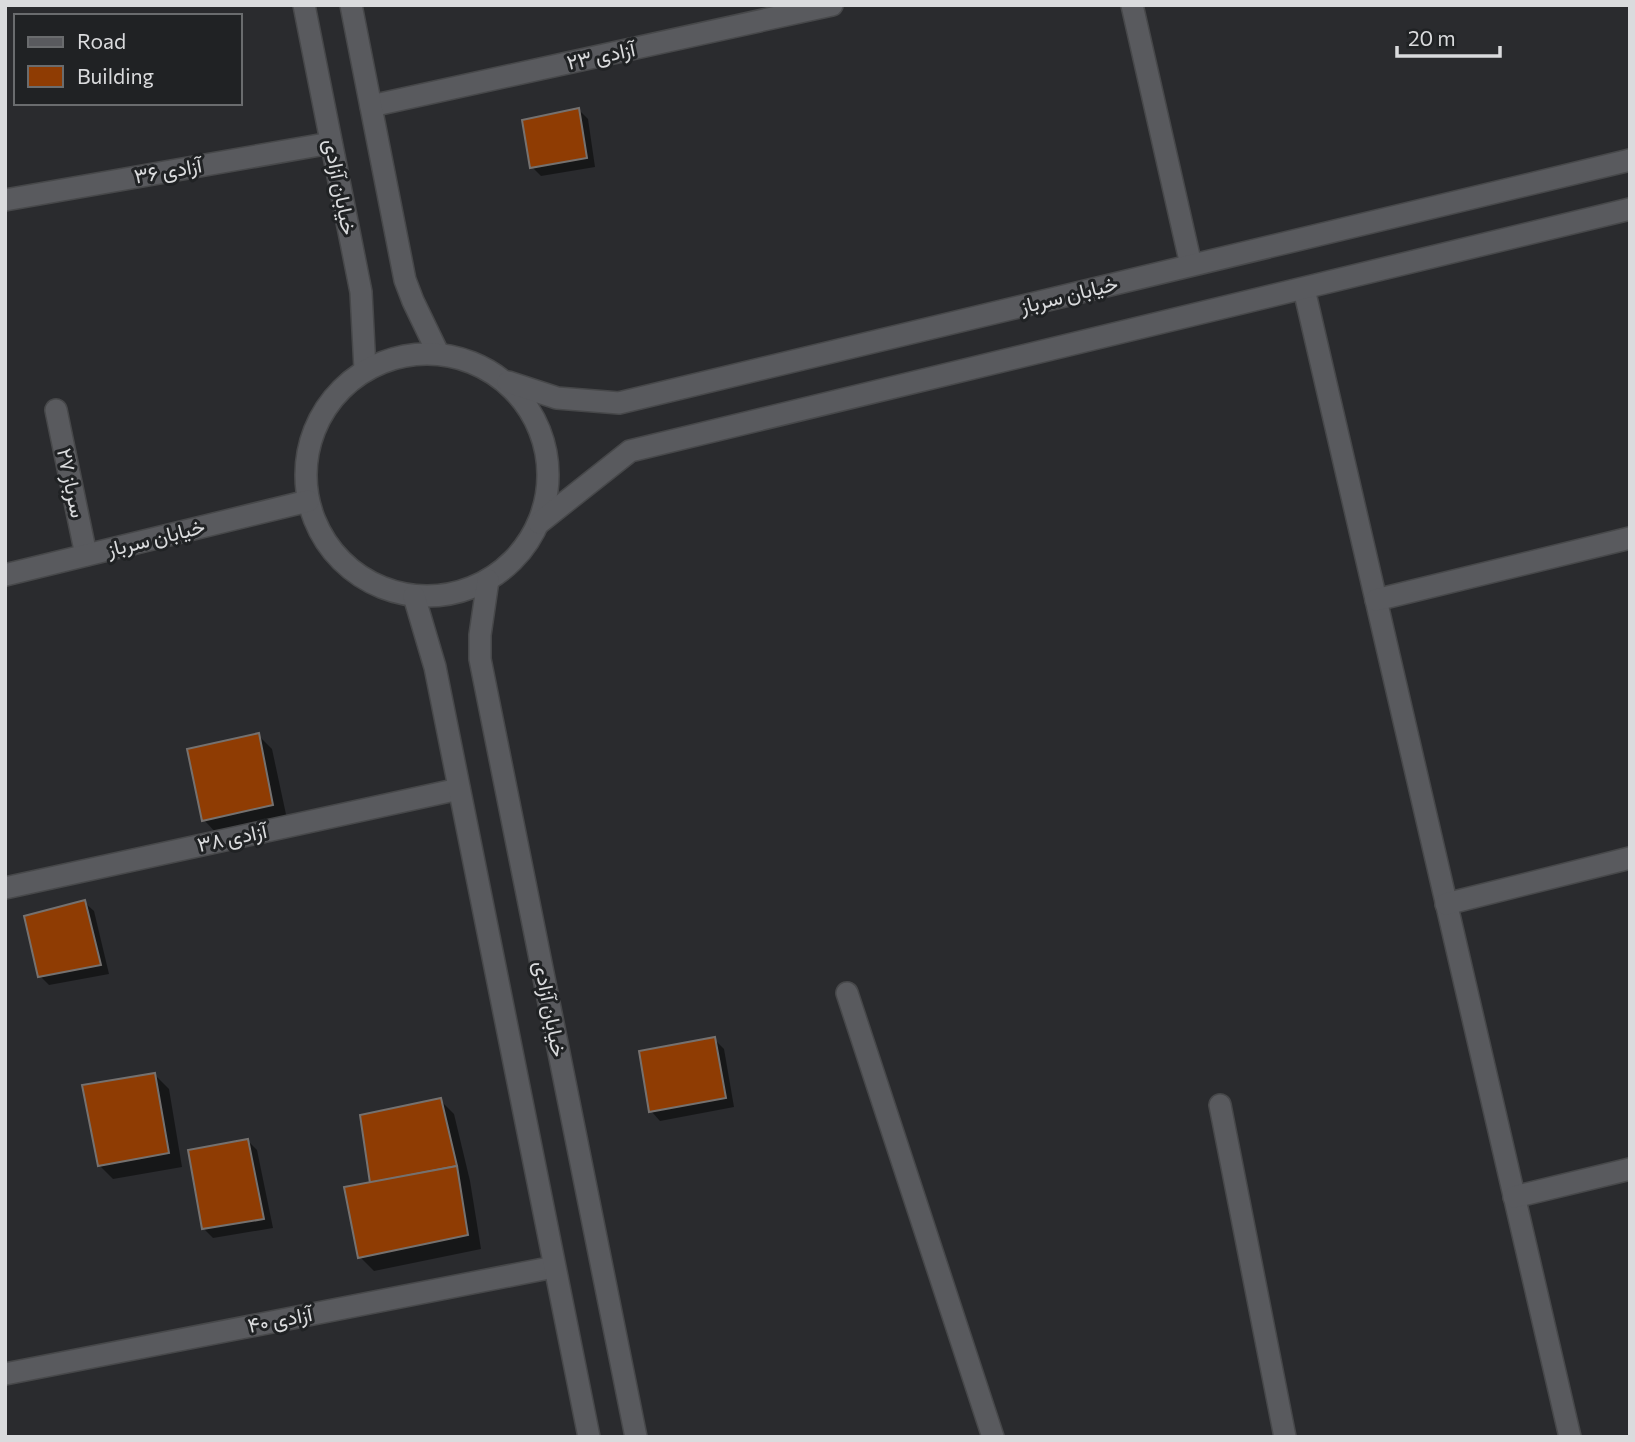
<svg xmlns="http://www.w3.org/2000/svg" width="1635" height="1442" font-family="Commissioner,Vazirmatn,sans-serif">
<style>
.shadow{fill:#0007}
.building{fill:#8f3c03;stroke:#75716f;stroke-width:2}
.lines{fill:none;stroke-linecap:round;stroke-linejoin:round}
.street-casing{stroke:#47484a;stroke-width:24}
.secondary-casing{stroke:#47484a;stroke-width:24}
.street{stroke:#595a5e;stroke-width:21}
.secondary{stroke:#595a5e;stroke-width:21}
.labels{text-anchor:middle;stroke-width:6;stroke-linejoin:round;paint-order:stroke}
.street-label{font-size:21px;fill:#dadbdd;stroke:#202224}
</style>
<rect width="100%" height="100%" fill="#2a2b2e"/>
<g class="shadow">
<path d="M579,110L588,119L595,167L541,176L532,167Z"/>
<path d="M258,735L272,749L287,819L218,835L204,820Z"/>
<path d="M84,902L94,911L109,974L49,985L40,976Z"/>
<path d="M714,1039L724,1049L734,1107L660,1121L651,1111Z"/>
<path d="M154,1074L169,1089L182,1167L113,1179L99,1165Z"/>
<path d="M440,1100L454,1114L470,1181L481,1249L374,1271L360,1257L372,1184Z"/>
<path d="M248,1141L257,1150L273,1228L213,1238L204,1229Z"/>
</g>
<g class="building">
<path d="M579,108L587,158L530,168L522,120Z"/>
<path d="M259,733L273,805L202,821L187,749Z"/>
<path d="M85,900L101,965L38,977L24,916Z"/>
<path d="M715,1037L726,1098L649,1112L639,1051Z"/>
<path d="M155,1073L169,1153L98,1166L82,1085Z"/>
<path d="M441,1098L457,1166L370,1183L360,1115Z"/>
<path d="M248,1139L264,1219L202,1229L188,1150Z"/>
<path d="M457,1166L468,1235L358,1258L344,1187Z"/>
</g>
<g class="lines">
<defs>
<g id="street">
<path d="M1132,5L1191,265"/>
<path d="M371,106L832,5"/>
<path d="M5,200L331,143"/>
<path d="M1304,289L1570,1437"/>
<path d="M56,410L86,555"/>
<path d="M1376,600L1630,538"/>
<path d="M5,888L459,789"/>
<path d="M1446,904L1630,858"/>
<path d="M847,993L993,1437"/>
<path d="M1220,1105L1285,1437"/>
<path d="M1514,1197L1630,1169"/>
<path d="M5,1374L554,1267"/>
</g>
<g id="secondary">
<path d="M304,5L361,292L365,369"/>
<path d="M351,5L405,280L413,301L438,353"/>
<circle cx="427" cy="475" r="121"/>
<path d="M508,382L557,398L619,403L1630,160"/>
<path d="M539,523L630,451L1630,209"/>
<path d="M5,575L308,501"/>
<path d="M488,580L480,635V659L636,1437"/>
<path d="M414,596L435,667L589,1437"/>
</g>
</defs>
<use href="#street" class="street-casing"/>
<use href="#secondary" class="secondary-casing"/>
<use href="#street" class="street"/>
<use href="#secondary" class="secondary"/>
</g>
<g class="labels">
<g class="street-label">
<text transform="translate(601 56) rotate(-12)" y="7">آزادی ۲۳</text>
<text transform="translate(168 171) rotate(-10)" y="7">آزادی ۳۶</text>
<text transform="translate(340 187) rotate(79)" y="7">خیابان آزادی</text>
<text transform="translate(1069 295) rotate(-14)" y="7">خیابان سرباز</text>
<text transform="translate(71 483) rotate(78)" y="7">سرباز ۲۷</text>
<text transform="translate(156 538) rotate(-14)" y="7">خیابان سرباز</text>
<text transform="translate(232 838) rotate(-12)" y="7">آزادی ۳۸</text>
<text transform="translate(550 1009) rotate(79)" y="7">خیابان آزادی</text>
<text transform="translate(280 1320) rotate(-11)" y="7">آزادی ۴۰</text>
</g>
</g>
<rect width="1635" height="1442" fill="none" stroke="#dadbdd" stroke-width="14"/>
<rect x="14" y="14" width="228" height="91" fill="#202224" stroke="#6a6c6e" stroke-width="2"/>
<rect x="28" y="37" width="35" height="10" fill="#595a5e" stroke="#6a6c6e" stroke-width="2"/>
<text x="77" y="49" font-size="21" fill="#dadbdd">Road</text>
<rect x="28" y="66" width="35" height="21" fill="#8f3c03" stroke="#6a6c6e" stroke-width="2"/>
<text x="77" y="84" font-size="21" fill="#dadbdd">Building</text>
<path d="M1397 46v10h103v-10" fill="none" stroke="#dadbdd" stroke-width="3.5"/>
<text x="1408" y="46" font-size="21" fill="#dadbdd" stroke="#202224" stroke-width="5" paint-order="stroke">20 m</text>
</svg>
